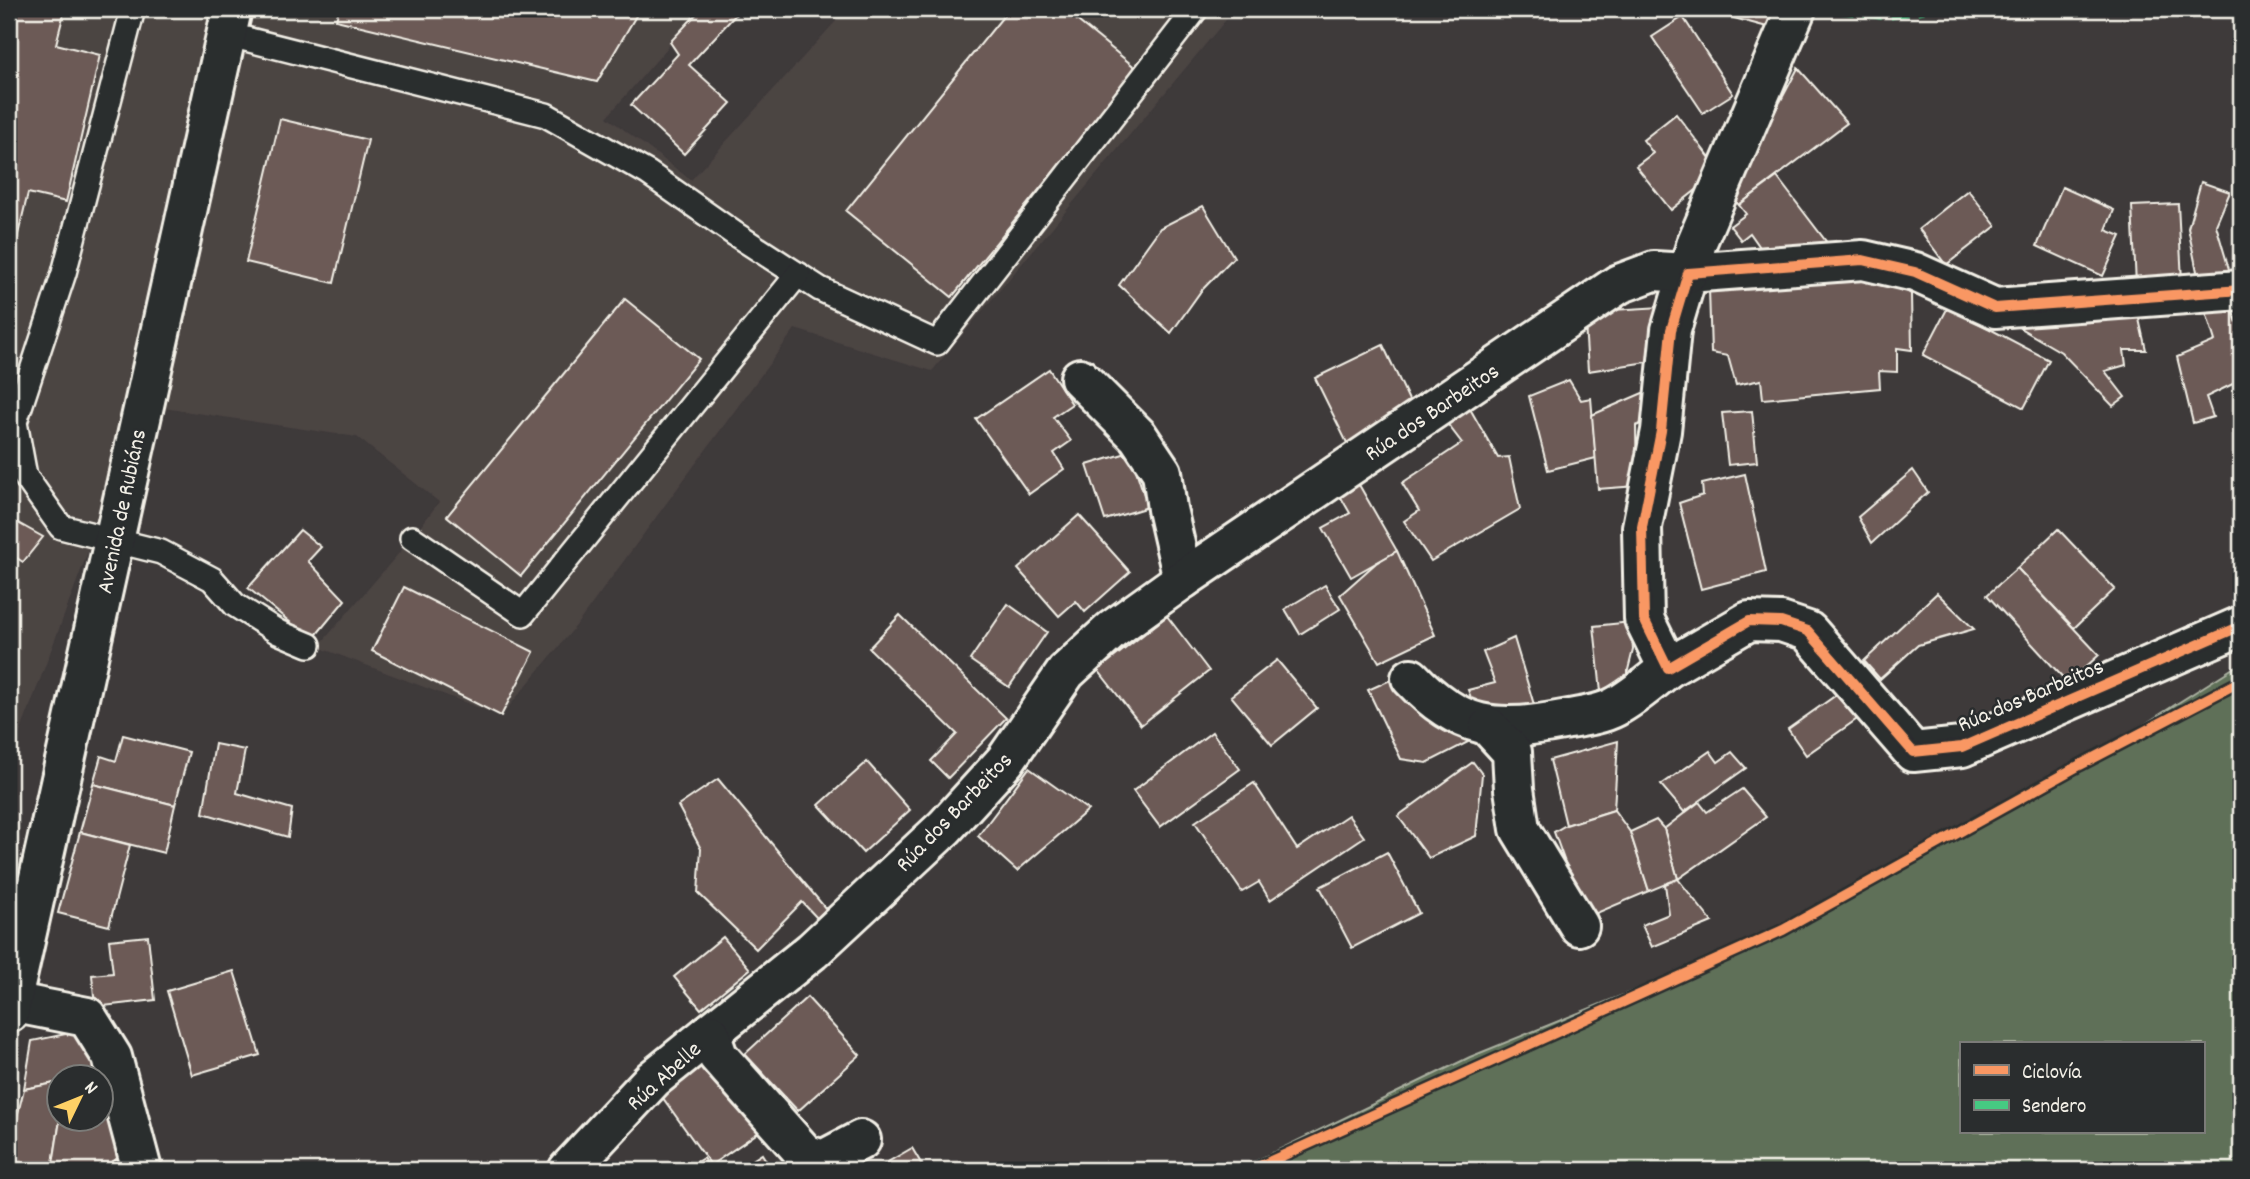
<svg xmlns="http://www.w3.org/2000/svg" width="2250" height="1179" font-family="Dekko,sans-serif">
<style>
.built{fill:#4c4443}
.green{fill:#5f7059;stroke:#aab0a0;stroke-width:2;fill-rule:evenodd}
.building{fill:#6c5a57;stroke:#f4f1e8;stroke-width:2}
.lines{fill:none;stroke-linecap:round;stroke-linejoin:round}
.lane-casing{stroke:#f4f1e8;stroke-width:28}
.street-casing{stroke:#f4f1e8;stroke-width:44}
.primary-casing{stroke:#f4f1e8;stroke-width:44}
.lane{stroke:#2a2d2e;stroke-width:23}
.street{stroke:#2a2d2e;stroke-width:38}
.primary{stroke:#2a2d2e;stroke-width:38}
.quiet{stroke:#46c982;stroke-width:9;stroke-dasharray:18 9;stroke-linecap:butt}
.cycleway-casing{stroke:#2a2d2e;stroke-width:15}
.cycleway{stroke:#f99763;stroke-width:10}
.labels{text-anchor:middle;stroke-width:5;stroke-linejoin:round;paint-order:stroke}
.street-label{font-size:23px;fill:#f4f1e8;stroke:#2a2d2e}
</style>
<rect width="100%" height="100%" fill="#3e3a3a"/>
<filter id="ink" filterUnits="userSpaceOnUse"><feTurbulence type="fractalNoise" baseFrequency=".0143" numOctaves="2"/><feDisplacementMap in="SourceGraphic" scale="14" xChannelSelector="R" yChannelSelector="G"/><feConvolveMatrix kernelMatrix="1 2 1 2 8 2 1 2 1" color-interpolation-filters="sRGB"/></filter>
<g filter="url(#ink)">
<path class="built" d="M9,9H701L607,117L691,180L847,9H1132L1143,15L1148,9H1235L932,371L795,329L575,627L501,716L318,647L412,538L439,502L357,437L143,405L11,757L9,755Z"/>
<path class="green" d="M2241,663V1170H1237L1470,1057L1783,930L2080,765ZM1961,1044H2203V1132H1961Z"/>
<g class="building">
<path d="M9,9H65L56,44L100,55L66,202L28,193L9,272Z"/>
<path d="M339,9H640L597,82L336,20Z"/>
<path d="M701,9H741L689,65L731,103L684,154L631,105L678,54L670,42Z"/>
<path d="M1009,9H1063L1137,69L952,297L846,211Z"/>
<path d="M1736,9H1772L1767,27L1734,18Z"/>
<path d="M1683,17L1733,94L1703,113L1652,37Z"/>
<path d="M1798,68L1847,123L1739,205L1731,195Z"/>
<path d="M1676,114L1720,171L1671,210L1636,166L1653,153L1643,140Z"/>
<path d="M280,119L368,140L334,283L246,262Z"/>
<path d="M1777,177L1828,244L1762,250L1750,233L1741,240L1730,226L1746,214L1739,205Z"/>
<path d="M2201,182L2230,192L2216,225L2231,276L2199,281L2188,228Z"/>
<path d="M2062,187L2114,210L2106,230L2121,236L2103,276L2037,246Z"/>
<path d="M1968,190L1996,226L1946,265L1919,229Z"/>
<path d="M2178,204L2182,281L2136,284L2132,206Z"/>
<path d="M1203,206L1234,257L1201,291L1171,333L1119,285L1160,228Z"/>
<path d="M1883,278L1911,294L1912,350L1897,348V372L1879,371L1880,388L1763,399L1761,380L1736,385L1728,356L1711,353L1709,289Z"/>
<path d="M625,299L699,359L521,576L447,516Z"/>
<path d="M2231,306L2241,335V380L2206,397L2213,417L2193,423L2177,357L2215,341L2205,309Z"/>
<path d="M1661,307L1660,360L1588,371L1585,323L1596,311Z"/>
<path d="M1948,307L2049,360L2024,408L1923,355Z"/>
<path d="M2137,310L2146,350H2124L2126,365L2105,371L2125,397L2113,406L2061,352L2020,328L2032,318Z"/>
<path d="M1383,345L1416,415L1349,447L1315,378Z"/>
<path d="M1049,369L1072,404L1053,417L1071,441L1054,453L1064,469L1029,494L976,419Z"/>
<path d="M1569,380L1581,400L1591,398L1596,458L1548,470L1529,396Z"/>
<path d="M1645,392L1648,421L1636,426L1637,486L1598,489L1592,415Z"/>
<path d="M1469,407L1498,458L1509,457L1520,509L1431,561L1404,521L1419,511L1402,483L1462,443L1446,422Z"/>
<path d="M1752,411L1757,462L1728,465L1722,413Z"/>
<path d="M1130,452L1148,507L1105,520L1087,465Z"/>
<path d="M1913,470L1928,492L1872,543L1858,517Z"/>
<path d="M1745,474L1766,572L1701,589L1679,503L1703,495L1702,484Z"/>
<path d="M1354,476L1397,551L1351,577L1323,528L1350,513L1335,487Z"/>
<path d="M1079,515L1130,572L1085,612L1076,601L1059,616L1018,569Z"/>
<path d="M9,518L43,537L23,562L9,553Z"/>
<path d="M2058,529L2115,589L2074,628L2017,568Z"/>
<path d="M300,530L321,547L308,561L345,600L312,640L248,588Z"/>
<path d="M1397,551L1435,635L1379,662L1340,595L1376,563Z"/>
<path d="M2017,568L2099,655L2068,683L1987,595Z"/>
<path d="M1325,585L1340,609L1300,634L1285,609Z"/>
<path d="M404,587L534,652L501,716L372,651Z"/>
<path d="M1937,593L1974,629L1918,645L1880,679L1864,661Z"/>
<path d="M1008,604L1047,632L1009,687L970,660Z"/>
<path d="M900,615L1006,718L948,778L931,761L957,734L869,648Z"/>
<path d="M1167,616L1209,671L1141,725L1098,670Z"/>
<path d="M1631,622L1633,650L1626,678L1602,701L1594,626Z"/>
<path d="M1514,638L1535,708L1476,710L1468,690L1495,683L1483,652Z"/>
<path d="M1277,660L1317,708L1272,745L1231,696Z"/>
<path d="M1397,677L1427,719L1478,737L1427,763L1401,759L1368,690Z"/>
<path d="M1842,691L1860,717L1806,755L1788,729Z"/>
<path d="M1212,732L1240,769L1160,827L1133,791Z"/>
<path d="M123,735L189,752L175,805L93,784L101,756L116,761Z"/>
<path d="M1618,741L1614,810L1566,825L1550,760Z"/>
<path d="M215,744L245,750L237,793L292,809L288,837L203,813Z"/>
<path d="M1710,751L1718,762L1732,752L1746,768L1684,812L1661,785Z"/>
<path d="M867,762L910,810L863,853L819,805Z"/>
<path d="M1473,762L1482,774L1476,836L1429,858L1398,816Z"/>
<path d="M1029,768L1088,810L1017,871L978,836Z"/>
<path d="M718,779L826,909L817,918L802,902L756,949L698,893L701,849L678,806Z"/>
<path d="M1254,783L1297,849L1348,815L1364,837L1270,900L1259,882L1242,892L1195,822Z"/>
<path d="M93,784L175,805L164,853L80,832Z"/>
<path d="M1742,789L1766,817L1678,879L1664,829L1699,802L1707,812Z"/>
<path d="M1614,810L1630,832L1649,891L1585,918L1554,832L1566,825Z"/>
<path d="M1656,820L1664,829L1678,879L1649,891L1630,832Z"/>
<path d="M80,832L130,845L109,926L58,913Z"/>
<path d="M1387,852L1419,913L1352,948L1320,887Z"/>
<path d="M1678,879L1712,922L1652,947L1642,925L1669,914L1665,884Z"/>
<path d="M148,936L155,1000L95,1007L92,975L113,973L109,940Z"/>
<path d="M723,937L750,969L701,1009L674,977Z"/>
<path d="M234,971L260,1055L192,1075L167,991Z"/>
<path d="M807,997L860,1055L798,1111L745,1054Z"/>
<path d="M80,1031L89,1045L94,1078H60V1082L24,1089L32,1041Z"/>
<path d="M708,1060L759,1132L711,1165L660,1094Z"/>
<path d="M60,1082V1120L52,1170H9V1149L24,1089Z"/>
<path d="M102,1099L121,1156L100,1170H52L60,1120H102Z"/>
<path d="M912,1148L925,1170H874Z"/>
<path d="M762,1154L772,1170H737Z"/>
<path d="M121,1156L125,1170H100Z"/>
<path d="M703,1158L711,1170H684Z"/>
</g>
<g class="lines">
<defs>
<g id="lane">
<path d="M133,9L64,273L15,422L25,476L61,527L161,552L212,579L235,605L278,632L309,645"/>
<path d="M226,34L546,115L648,173L735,234L820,289L937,343L1196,9"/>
<path d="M412,538L523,614L798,274"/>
</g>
<g id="street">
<path d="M2241,290L1995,308L1915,272L1863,260L1688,273L1671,330L1661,431L1642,527L1644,619L1668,668L1749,621L1781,622L1808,631L1913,752L1962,747L2241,626"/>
<path d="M1080,378L1138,436L1162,472L1167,509L1183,579"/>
<path d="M1411,678C1459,729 1496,733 1563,720C1580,717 1600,715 1615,707C1634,697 1652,681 1668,668"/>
<path d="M1489,727L1512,752L1514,789L1520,829L1579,926"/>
<path d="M11,1002L87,1017L112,1057L142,1170"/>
<path d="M710,1033L812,951L945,827L1005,761L1066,672L1112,630L1183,579L1619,284L1654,271L1688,273L1697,242L1796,9"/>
<path d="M568,1170L653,1079L710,1033L718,1056L805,1154L823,1160L861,1140"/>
</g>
<path id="primary" d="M9,1013L232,9"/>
</defs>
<use href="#lane" class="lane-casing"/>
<use href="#street" class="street-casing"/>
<use href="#primary" class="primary-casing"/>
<use href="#lane" class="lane"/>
<use href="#street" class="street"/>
<use href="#primary" class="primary"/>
<path class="quiet" d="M1837,9L1886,16L1924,9"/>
<defs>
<g id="cycleway">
<path d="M2241,290L1995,308L1915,272L1863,260L1688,273L1671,330L1661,431L1642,527L1644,619L1668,668L1749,621L1781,622L1808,631L1913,752L1962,747L2241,626"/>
<path d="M1251,1170L1783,930L2080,765L2241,681"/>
</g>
</defs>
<use href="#cycleway" class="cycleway-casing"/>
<use href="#cycleway" class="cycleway"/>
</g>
</g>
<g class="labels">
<g class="street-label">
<text transform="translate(1431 411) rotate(-34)" y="8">Rúa dos Barbeitos</text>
<text transform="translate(120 511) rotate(-78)" y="8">Avenida de Rubiáns</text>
<text transform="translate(2030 694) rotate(-23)" y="8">Rúa dos Barbeitos</text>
<text transform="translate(953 811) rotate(-46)" y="8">Rúa dos Barbeitos</text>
<text transform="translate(663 1075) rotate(-42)" y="8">Rúa Abelle</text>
</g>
</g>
<rect width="2250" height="1179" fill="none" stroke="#2a2d2e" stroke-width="35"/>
<rect x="18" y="18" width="2215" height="1144" fill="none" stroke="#f4f1e8" stroke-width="2.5" filter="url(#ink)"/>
<rect x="1960" y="1042" width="245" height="91" fill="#2a2d2e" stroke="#7b7b78" stroke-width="2"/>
<rect x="1974" y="1065" width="35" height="10" fill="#f99763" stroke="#7b7b78" stroke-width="2"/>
<text x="2022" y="1078" font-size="21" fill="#f4f1e8">Ciclovía</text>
<rect x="1974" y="1100" width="35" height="10" fill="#46c982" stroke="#7b7b78" stroke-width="2"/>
<text x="2022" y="1112" font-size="21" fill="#f4f1e8">Sendero</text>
<g transform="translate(80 1098) rotate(47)"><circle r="33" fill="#2a2d2e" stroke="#7b7b78" stroke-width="2"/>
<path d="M0-5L12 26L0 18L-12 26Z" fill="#ffd166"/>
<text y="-10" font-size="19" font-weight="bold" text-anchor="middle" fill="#f4f1e8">N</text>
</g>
</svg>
